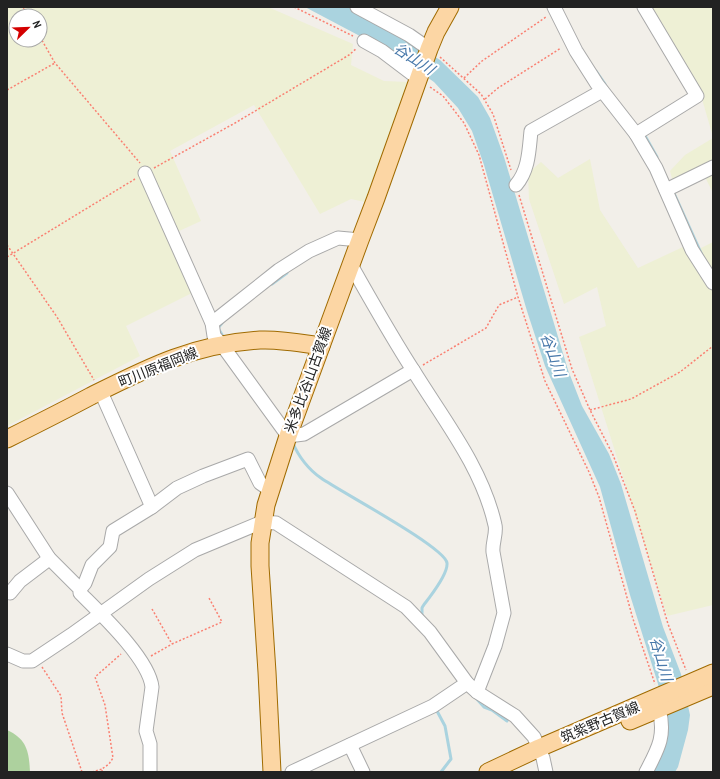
<svg xmlns="http://www.w3.org/2000/svg" width="720" height="779" font-family="'Archivo Narrow','Noto Sans JP',sans-serif">
<style>
.farmland{fill:#eef0d5;fill-rule:evenodd}
.forest{fill:#add19e}
.water{fill:#aad3df}
.lines{fill:none;stroke-linecap:round;stroke-linejoin:round}
.stream{stroke:#aad3df;stroke-width:3}
.minor-casing{stroke:#a9a9a9;stroke-width:15}
.major-casing{stroke:#a06b00;stroke-width:19}
.path{stroke:#fa8072;stroke-width:1.5;stroke-dasharray:2 2;stroke-linecap:butt}
.minor{stroke:#fff;stroke-width:13}
.major{stroke:#fcd6a4;stroke-width:17}
.labels{text-anchor:middle;stroke-width:4;stroke-linejoin:round;paint-order:stroke}
.street-label{font-size:14px;fill:#222;stroke:#fff}
.water-label{font-size:15px;font-style:italic;fill:#4a7aab;stroke:#fff}
</style>
<rect width="100%" height="100%" fill="#f2efe9"/>
<g class="farmland">
<path d="M7,7H268L353,44L351,65L384,81L408,82L365,202L351,199L320,214L254,105L170,151L201,221L166,237L192,293L126,326L140,356L7,426ZM16,16H40V40H16Z"/>
<path d="M648,7H713V137L702,99Z"/>
<path d="M713,138V193L701,169L673,182L670,171L685,155Z"/>
<path d="M590,159L600,210L638,268L685,246L689,254L713,242V605L667,616L579,337L606,326L597,287L564,304L529,199L528,173L541,162L558,178Z"/>
</g>
<path class="forest" d="M7,730C27,739 29,752 30,772H7Z"/>
<path class="water" d="M305,7H351L415,44L440,60L478,97L490,118L504,157L568,370L582,406L609,454L621,484L663,627L681,674L690,715L688,730L678,767L675,772H651L660,696L658,684L630,595L600,487L545,366L527,311L484,165L472,131L458,108L434,82L392,53Z"/>
<g class="lines">
<g class="stream">
<path d="M596,71L605,84"/>
<path d="M644,134L657,157"/>
<path d="M673,191L702,255"/>
<path d="M272,284L287,273"/>
<path d="M222,323L218,328L224,338"/>
<path d="M293,443C298,456 309,470 321,478C339,491 445,547 447,563C448,573 435,590 429,598C427,601 423,605 422,608C422,611 422,614 422,617"/>
<path d="M475,697L484,707L492,710L507,721"/>
<path d="M437,711L445,726L451,759L441,772"/>
</g>
<defs>
<g id="minor">
<path d="M357,7L409,35L429,49"/>
<path d="M554,7L576,51L597,84L636,134L643,146L656,168L692,250L713,283"/>
<path d="M364,41L382,51L419,79"/>
<path d="M636,134L697,96L644,7"/>
<path d="M145,173L212,323L214,336L222,345L288,436L304,434L413,370"/>
<path d="M516,185C529,170 529,150 531,131L602,91"/>
<path d="M666,190L713,167"/>
<path d="M351,265C371,300 391,336 413,370C443,419 482,467 495,525C497,533 492,543 493,552L504,613L495,646L477,692"/>
<path d="M212,323L279,270L309,251L338,238L360,240"/>
<path d="M101,392L152,507"/>
<path d="M7,493L49,558L80,589V593C101,614 149,659 152,687L146,731L150,744V772"/>
<path d="M80,589L85,583L92,565L110,547L113,531L152,507L177,488L203,476L248,459L260,483L270,490"/>
<path d="M7,592L10,593L20,581L45,562L49,558"/>
<path d="M7,654L23,661H32L71,635L149,579L195,550L262,522L276,523L406,607L430,632L467,683L477,692L515,716L534,737L543,758L546,772"/>
<path d="M350,745L363,772"/>
<path d="M292,772L433,706L467,683"/>
<path d="M646,772C658,749 666,736 659,709"/>
</g>
<g id="major">
<path d="M7,439C35,425 63,411 91,396C149,367 194,344 260,340C280,339 301,343 321,346"/>
<path d="M630,721L713,686"/>
<path d="M272,772L267,672L260,566V543L266,505L288,436L360,240L376,198L429,49L436,32L450,7"/>
<path d="M488,772L539,748L713,673"/>
</g>
</defs>
<use href="#minor" class="minor-casing"/>
<use href="#major" class="major-casing"/>
<g class="path">
<path d="M23,7L28,16"/>
<path d="M294,7L353,36"/>
<path d="M40,37L55,63L140,163"/>
<path d="M440,57L481,94L493,114L511,170"/>
<path d="M464,78L482,61L546,17"/>
<path d="M430,87L443,96L464,123L479,155L518,297L545,381L589,472L599,497L633,619L655,684"/>
<path d="M7,90L55,63"/>
<path d="M485,99L498,88L561,48"/>
<path d="M154,168L235,123L349,55L357,48"/>
<path d="M519,195L572,369L590,410L613,455L635,511L668,624L686,670"/>
<path d="M7,245L57,317L94,380"/>
<path d="M7,257L135,179"/>
<path d="M423,365L486,328L499,305L518,297"/>
<path d="M590,410L631,399L680,372L713,346"/>
<path d="M152,609L172,644"/>
<path d="M151,656L172,644L222,622L209,598"/>
<path d="M42,667L61,696L62,713L82,772"/>
<path d="M92,772L102,769"/>
<path d="M102,772V769L109,764L113,758L105,705L95,677L121,654"/>
</g>
<use href="#minor" class="minor"/>
<use href="#major" class="major"/>
</g>
<g class="labels">
<g class="street-label">
<text transform="translate(158 367) rotate(-22)" y="5">町川原福岡線</text>
<text transform="translate(308 380) rotate(-70)" y="5">米多比谷山古賀線</text>
<text transform="translate(600 722) rotate(-23)" y="5">筑紫野古賀線</text>
</g>
<g class="water-label">
<text transform="translate(414 59) rotate(33)" y="5">谷山川</text>
<text transform="translate(553 355) rotate(70)" y="5">谷山川</text>
<text transform="translate(661 659) rotate(74)" y="5">谷山川</text>
</g>
</g>
<rect width="720" height="779" fill="none" stroke="#222222" stroke-width="16"/>
<g transform="translate(28 28) rotate(67)"><circle r="19" fill="#ffffff" stroke="#a7a7a7"/>
<path d="M0-3L7 15L0 10L-7 15Z" fill="#d40000"/>
<text y="-6" font-size="11" font-weight="bold" text-anchor="middle" fill="#222222">N</text>
</g>
</svg>
